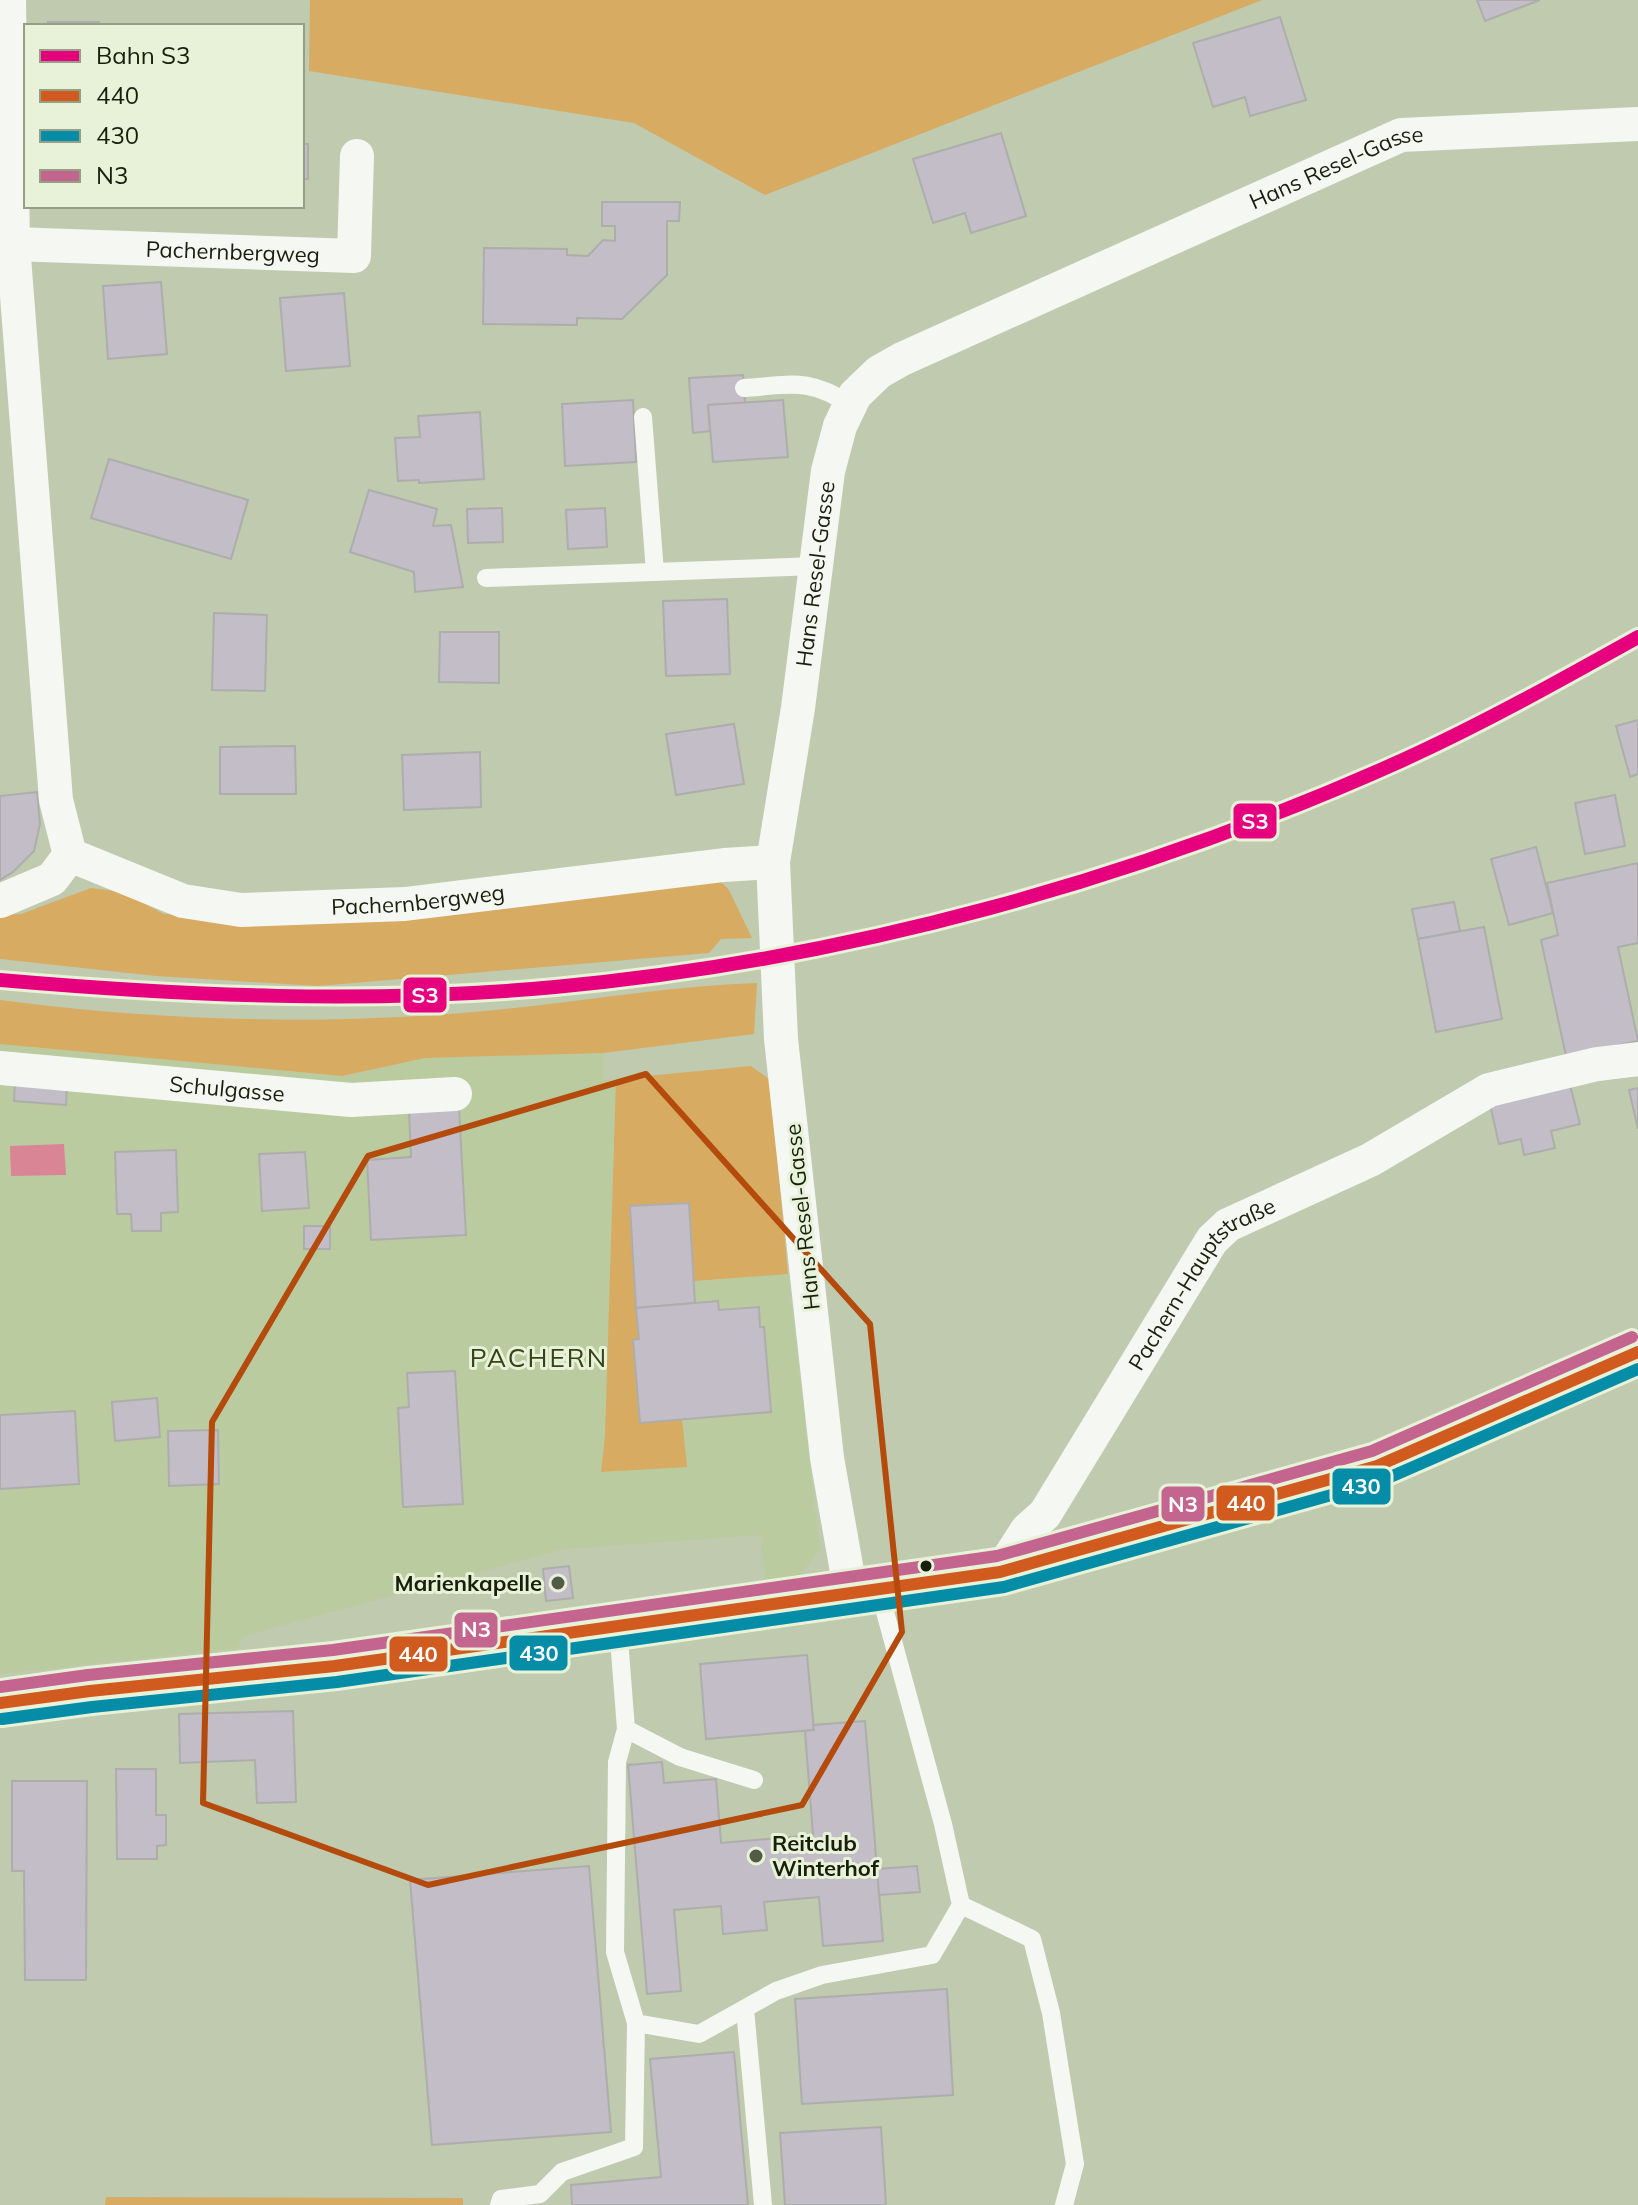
<svg xmlns="http://www.w3.org/2000/svg" width="1638" height="2205" font-family="Mulish,sans-serif">
<style>
.built{fill:#bbcba0}
.green{fill:#d7ab61}
.water{fill:#d98595}
.building{fill:#c2bdc6;stroke:#adaeab;stroke-width:2}
.lines{fill:none;stroke-linecap:round;stroke-linejoin:round}
.service{stroke:#f5f7f3;stroke-width:18}
.minor{stroke:#f5f7f3;stroke-width:34}
.secondary{stroke:#f5f7f3;stroke-width:44}
.bus-1-casing{stroke:#e8f2d9;stroke-width:18}
.bus-2-casing{stroke:#e8f2d9;stroke-width:18}
.bus-3-casing{stroke:#e8f2d9;stroke-width:18}
.bus-1{stroke:#d15a1f;stroke-width:12}
.bus-2{stroke:#058da7;stroke-width:12}
.bus-3{stroke:#c3658e;stroke-width:12}
.rail-1-casing{stroke:#e8f2d9;stroke-width:20}
.rail-1{stroke:#e6007e;stroke-width:14}
.marked{fill:none;stroke:#b44a0c;stroke-width:6;stroke-linejoin:round}
.bus-dot{fill:#181f0c;stroke:#e8f2d9;stroke-width:3}
.poi-dot{fill:#525b45;stroke:#e8f2d9;stroke-width:3}
.labels{text-anchor:middle;stroke-width:6;stroke-linejoin:round;paint-order:stroke}
.street-label{font-size:22px;fill:#181f0c;stroke:#e8f2d9}
.poi-label{font-size:22px;font-weight:bold;fill:#181f0c;stroke:#e8f2d9;text-anchor:end}
.quarter-label{font-size:26px;letter-spacing:2px;fill:#354317;stroke:#e8f2d9}
.line-badge{stroke:#e8f2d9;stroke-width:3}
.badge-label{font-size:22px;text-anchor:middle;font-weight:bold;fill:#fff}
</style>
<rect width="100%" height="100%" fill="#bfcaaf"/>
<path class="built" d="M0,1044L342,1076L425,1058L603,1053V1080L751,1066L770,1080L788,1274L820,1549L796,1580L766,1583L760,1535L564,1549L243,1636L238,1648L0,1674Z"/>
<g class="green">
<path d="M310,0H1262L765,195L634,123L309,71Z"/>
<path d="M721,882L729,890L752,938L721,939L709,953L318,986L156,976L0,959V915L21,914L91,888L122,892L164,914L276,920Z"/>
<path d="M757,983L754,1034L603,1053L425,1058L342,1076L0,1044V1000C160,1021 324,1026 485,1011C575,1003 666,986 757,983Z"/>
<path d="M751,1066L770,1080L788,1274L694,1281L689,1203L631,1207L639,1339L633,1341L640,1422L682,1419L687,1467L601,1472L605,1436L616,1079Z"/>
<path d="M106,2197L463,2198V2205H105Z"/>
</g>
<path class="water" d="M64,1144L66,1175L11,1176L10,1146Z"/>
<g class="building">
<path d="M1477,0H1540L1485,21Z"/>
<path d="M1280,17L1306,100L1250,116L1245,97L1213,107L1193,43Z"/>
<rect x="48" y="22" width="51" height="4"/>
<path d="M1001,133L1026,216L971,233L965,213L933,223L913,159Z"/>
<rect x="302" y="144" width="6" height="35"/>
<path d="M602,202H680L679,221H667V275L622,319L577,318V325L483,324L484,248L567,249V255L588,256L603,240L615,241V226H602Z"/>
<path d="M161,282L167,354L108,359L103,286Z"/>
<path d="M344,293L350,366L286,371L280,298Z"/>
<path d="M743,375L745,403L708,405L710,431L693,433L689,378Z"/>
<path d="M633,400L636,462L565,466L562,404Z"/>
<path d="M783,400L788,457L713,462L708,405Z"/>
<path d="M480,412L484,479L419,483V480L398,481L395,438L420,437L418,416Z"/>
<path d="M109,459L248,500L231,559L91,518Z"/>
<path d="M369,490L437,509L433,526L451,525L463,587L415,592L414,572L350,552Z"/>
<path d="M502,508L503,542L468,543L467,509Z"/>
<path d="M605,508L607,547L568,549L566,510Z"/>
<path d="M727,599L730,674L666,676L663,601Z"/>
<path d="M214,613L267,615L265,691L212,690Z"/>
<path d="M440,632H499V683L439,682Z"/>
<path d="M1638,720V774L1630,777L1616,726Z"/>
<path d="M734,724L744,784L676,795L666,734Z"/>
<path d="M295,746L296,794H220V747Z"/>
<path d="M480,752L481,807L404,810L402,755Z"/>
<path d="M37,792L40,824L34,851L13,872L0,880V796Z"/>
<path d="M1615,795L1625,846L1585,854L1575,803Z"/>
<path d="M1536,847L1553,913L1509,925L1491,859Z"/>
<path d="M1638,863V943L1618,947L1638,1041L1566,1056L1541,940L1558,935L1547,883Z"/>
<path d="M1454,902L1460,931L1418,939L1412,909Z"/>
<path d="M1484,927L1502,1019L1436,1032L1418,939Z"/>
<path d="M15,1080L67,1084L66,1105L14,1101Z"/>
<path d="M1569,1081L1580,1124L1551,1131L1555,1148L1524,1155L1521,1139L1499,1144L1489,1100Z"/>
<path d="M1638,1088V1129L1629,1090Z"/>
<path d="M459,1108L466,1235L371,1240L367,1160L411,1157L409,1111Z"/>
<path d="M176,1150L178,1212L161,1213V1231H132L131,1214H117L115,1152Z"/>
<path d="M305,1152L309,1208L262,1211L259,1154Z"/>
<path d="M689,1203L695,1303L636,1308L630,1206Z"/>
<rect x="304" y="1226" width="26" height="23"/>
<path d="M718,1301L719,1310L759,1307L760,1327H764L771,1412L640,1423L633,1340L639,1339L636,1308Z"/>
<path d="M455,1371L463,1504L403,1507L398,1408L409,1407L407,1373Z"/>
<path d="M157,1398L160,1437L115,1441L112,1402Z"/>
<path d="M75,1411L79,1484L0,1489V1415Z"/>
<path d="M218,1430L219,1484L169,1486L168,1431Z"/>
<path d="M569,1566L573,1598L546,1601L543,1569Z"/>
<path d="M807,1655L814,1730L706,1739L700,1664Z"/>
<path d="M293,1711L296,1802L257,1803L255,1760L180,1763L179,1714Z"/>
<path d="M865,1721L883,1941L823,1946L819,1897L764,1902L767,1930L723,1934L721,1906L674,1910L681,1991L647,1994L628,1765L662,1762L664,1783L716,1779L721,1843L813,1835L805,1731L814,1730L813,1725Z"/>
<path d="M116,1769H156V1815H166V1845L157,1846V1859H117Z"/>
<path d="M12,1781H87L86,1980H25L24,1871H12Z"/>
<path d="M589,1866L611,2132L432,2145L410,1880Z"/>
<path d="M917,1866L920,1892L879,1895L877,1869Z"/>
<path d="M947,1989L953,2095L802,2104L795,1999Z"/>
<path d="M734,2052L748,2205H572L571,2185L661,2177L650,2059Z"/>
<path d="M881,2127L886,2205H785L780,2133Z"/>
</g>
<g class="lines">
<g class="service">
<path d="M744,388C789,385 810,377 850,405"/>
<path d="M643,417L655,572"/>
<path d="M486,578L816,566"/>
<path d="M618,1626L626,1729L617,1762L615,1952L636,2023L699,2034L776,1991L822,1975L932,1955L961,1905L943,1824L879,1590"/>
<path d="M626,1729L680,1757L754,1780"/>
<path d="M961,1905L1032,1939L1051,2013L1075,2164L1064,2205"/>
<path d="M745,2009L763,2205"/>
<path d="M499,2205L501,2199L540,2194L562,2172L634,2147L636,2023"/>
</g>
<g class="minor">
<path d="M9,0L13,244L56,800L70,855"/>
<path id="s1" d="M13,244L354,256L357,156"/>
<path id="s2" d="M70,855L183,901L241,910L405,904L724,865L773,862"/>
<path d="M0,901L52,879L70,855"/>
<path id="s3" d="M0,1068L351,1100L455,1094"/>
<path id="s4" d="M1000,1572L1027,1530L1045,1514L1212,1240L1228,1225L1370,1160L1489,1090L1597,1064L1638,1059"/>
<path id="s5" d="M851,1594L827,1458L781,1039L773,862L798,708L828,471L840,426L855,395L879,372L902,359L1401,135L1638,124"/>
</g>
<path class="secondary" d="M0,1703L90,1691L335,1666L1000,1572L1377,1466L1638,1352"/>
<defs>
<path id="bus-1" d="M0,1703L90,1691L335,1666L1000,1572L1377,1466L1638,1352"/>
<path id="bus-2" d="M2,1719L92,1707L337,1682L1004,1587L1381,1481L1638,1369"/>
<path id="bus-3" d="M0,1687L88,1675L333,1650L997,1556L1372,1451L1632,1337"/>
</defs>
<use href="#bus-1" class="bus-1-casing"/>
<use href="#bus-2" class="bus-2-casing"/>
<use href="#bus-3" class="bus-3-casing"/>
<use href="#bus-1" class="bus-1"/>
<use href="#bus-2" class="bus-2"/>
<use href="#bus-3" class="bus-3"/>
<defs>
<path id="rail-1" d="M0,980C185,996 370,1004 555,987C847,960 1136,880 1403,760C1484,723 1561,680 1638,637"/>
</defs>
<use href="#rail-1" class="rail-1-casing"/>
<use href="#rail-1" class="rail-1"/>
</g>
<path class="marked" d="M646,1074L870,1324L902,1632L802,1805L428,1885L203,1803L212,1422L368,1156Z"/>
<circle class="bus-dot" cx="926" cy="1566" r="7"/>
<g class="poi-dot">
<circle cx="558" cy="1583" r="8"/>
<circle cx="756" cy="1856" r="8"/>
</g>
<g class="labels">
<g class="street-label">
<text dy="8" stroke="none"><textPath href="#s5" startOffset="1748">Hans Resel-Gasse</textPath></text>
<text dy="8" stroke="none"><textPath href="#s1" startOffset="220">Pachernbergweg</textPath></text>
<text dy="8" stroke="none"><textPath href="#s5" startOffset="1028">Hans Resel-Gasse</textPath></text>
<text dy="8" stroke="none"><textPath href="#s2" startOffset="358">Pachernbergweg</textPath></text>
<text dy="8" stroke="none"><textPath href="#s3" startOffset="228">Schulgasse</textPath></text>
<text transform="translate(802 1217) rotate(-96)" y="8">Hans Resel-Gasse</text>
<text dy="8" stroke="none"><textPath href="#s4" startOffset="356">Pachern-Hauptstraße</textPath></text>
</g>
<g class="poi-label">
<text x="542" y="1591">Marienkapelle</text>
<text x="772" y="1851" text-anchor="start">Reitclub<tspan x="772" dy="25">Winterhof</tspan></text>
</g>
<g class="quarter-label">
<text x="539" y="1367">PACHERN</text>
</g>
</g>
<g class="line-badge">
<rect x="1232" y="802" width="46" height="38" rx="8" fill="#e6007e"/>
<rect x="402" y="976" width="46" height="38" rx="8" fill="#e6007e"/>
<rect x="1331" y="1467" width="61" height="39" rx="8" fill="#058da7"/>
<rect x="1215" y="1484" width="61" height="38" rx="8" fill="#d15a1f"/>
<rect x="1160" y="1485" width="46" height="38" rx="8" fill="#c3658e"/>
<rect x="453" y="1611" width="46" height="38" rx="8" fill="#c3658e"/>
<rect x="508" y="1634" width="61" height="38" rx="8" fill="#058da7"/>
<rect x="388" y="1635" width="61" height="38" rx="8" fill="#d15a1f"/>
</g>
<g class="badge-label">
<text x="1255" y="829">S3</text>
<text x="425" y="1003">S3</text>
<text x="1361" y="1494">430</text>
<text x="1246" y="1511">440</text>
<text x="1183" y="1512">N3</text>
<text x="476" y="1637">N3</text>
<text x="539" y="1661">430</text>
<text x="418" y="1662">440</text>
</g>
<rect x="24" y="24" width="280" height="184" fill="#e8f2d9" stroke="#959e87" stroke-width="2"/>
<rect x="40" y="50" width="40" height="12" fill="#e6007e" stroke="#959e87" stroke-width="2"/>
<text x="96" y="64" font-size="24" fill="#181f0c">Bahn S3</text>
<rect x="40" y="90" width="40" height="12" fill="#d15a1f" stroke="#959e87" stroke-width="2"/>
<text x="96" y="104" font-size="24" fill="#181f0c">440</text>
<rect x="40" y="130" width="40" height="12" fill="#058da7" stroke="#959e87" stroke-width="2"/>
<text x="96" y="144" font-size="24" fill="#181f0c">430</text>
<rect x="40" y="170" width="40" height="12" fill="#c3658e" stroke="#959e87" stroke-width="2"/>
<text x="96" y="184" font-size="24" fill="#181f0c">N3</text>
</svg>
